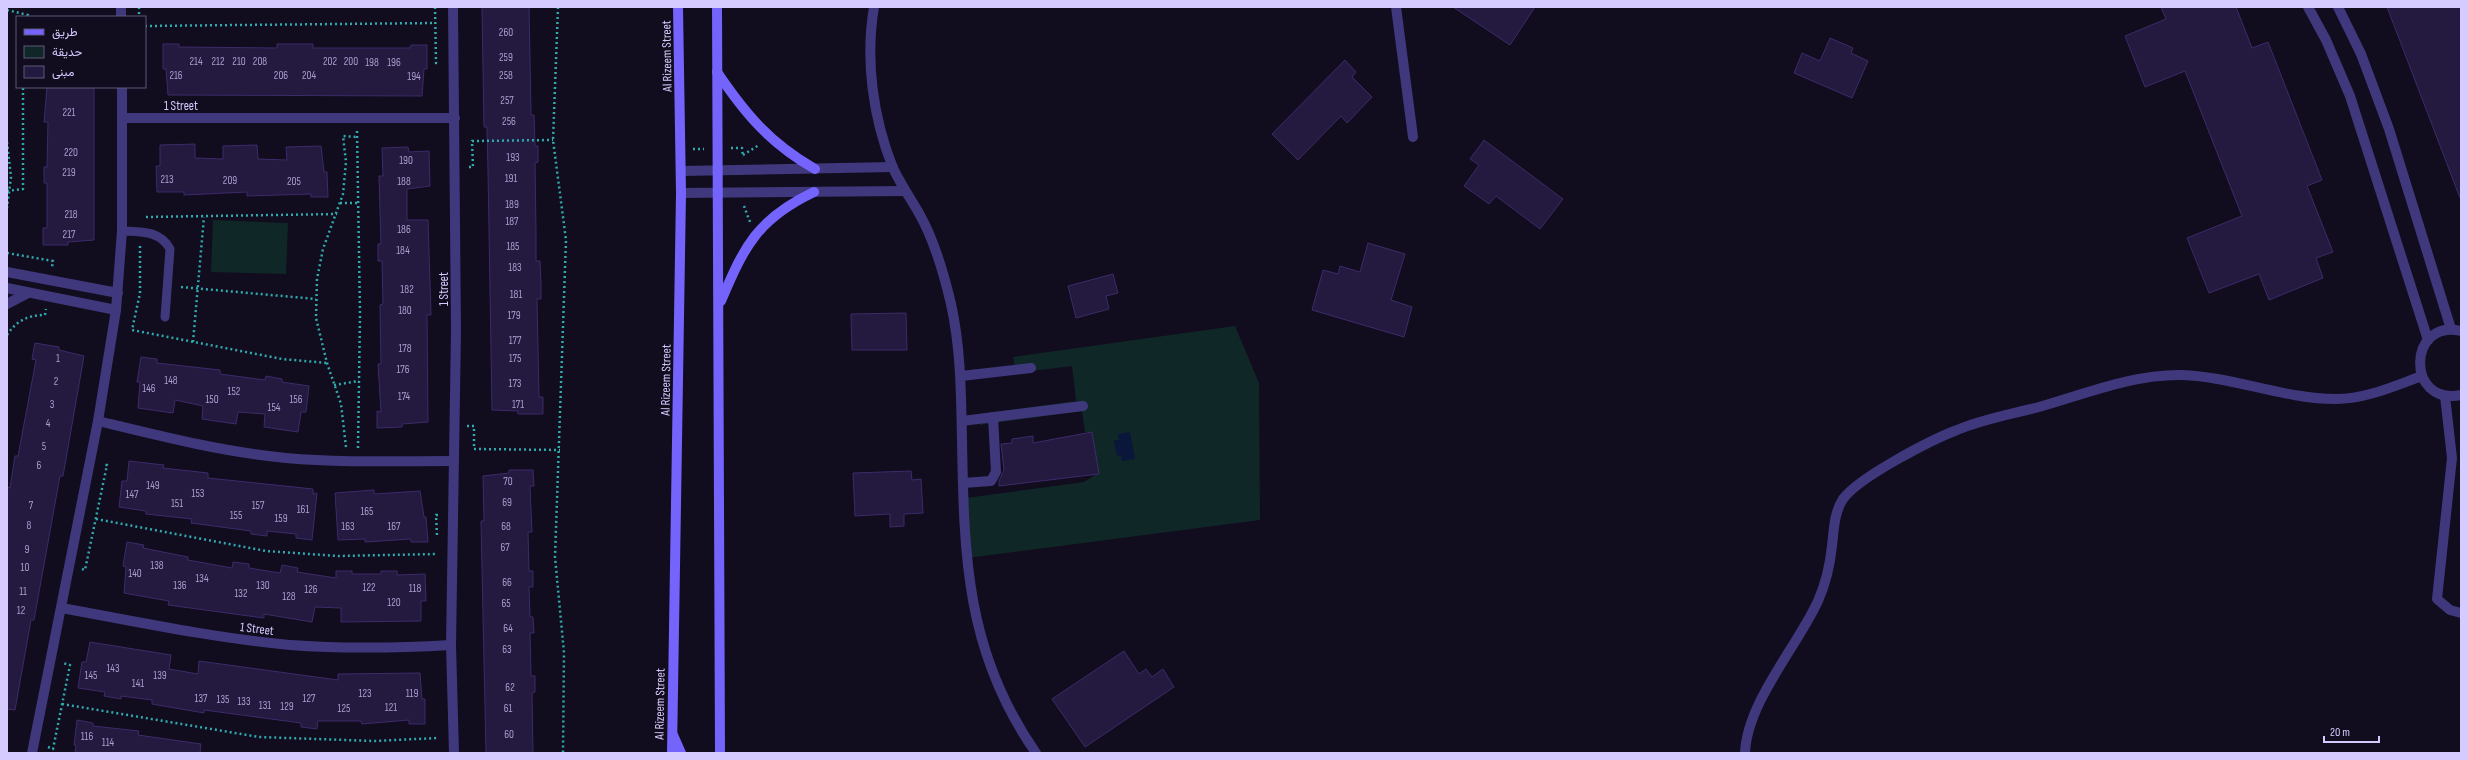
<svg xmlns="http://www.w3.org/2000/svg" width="2468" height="760" font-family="'Sofia Sans Condensed',Vazirmatn,sans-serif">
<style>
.green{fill:#102728}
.water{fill:#0a173a}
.building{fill:#24193f;stroke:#3d2b6a}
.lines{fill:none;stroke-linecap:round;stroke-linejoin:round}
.path{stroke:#2fabad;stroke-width:2.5;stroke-dasharray:2 3;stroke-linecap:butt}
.lane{stroke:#40387d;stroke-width:9}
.street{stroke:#40387d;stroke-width:10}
.secondary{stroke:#7464fc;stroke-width:10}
.labels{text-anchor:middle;stroke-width:4;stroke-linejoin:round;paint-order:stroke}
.number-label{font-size:11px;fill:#a99ece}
.street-label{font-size:13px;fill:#d5cbfe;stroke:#110c1e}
</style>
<rect width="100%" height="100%" fill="#110c1e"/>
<g class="green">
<path d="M213,220L288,223L286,274L211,272Z"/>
<path d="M1235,326L1259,383L1260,520L967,558L966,498L1084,482L1095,475L1089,432H1085L1082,411L980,425L979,414L1076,401L1072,366L1016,373L1013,357Z"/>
</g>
<path class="water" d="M1130,432L1135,459L1122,461L1121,455L1117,456L1114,440H1119L1118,434Z"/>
<g class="building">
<path d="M482,7H529L531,115H534L535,146H538V162L535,163L536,233V261H540L541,283V299H537L539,397H543V414H518V411L492,410L488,170L487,127H484Z"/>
<path d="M1453,7H1535L1510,45Z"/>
<path d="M2161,7H2236L2252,48L2268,42L2322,180L2307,186L2333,252L2316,258L2323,278L2269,300L2259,274L2209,293L2187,238L2242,216L2185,71L2145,87L2125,36L2166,19Z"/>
<path d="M2387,7H2461V198H2460Z"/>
<path d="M1830,38L1853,48L1851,53L1868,61L1852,98L1794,73L1802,53L1820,61Z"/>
<path d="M163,44H179V47L277,48V44H313V48H410L411,45H427V69H424L422,96L168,95L166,69H163Z"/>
<path d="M1345,60L1356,72L1352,77L1372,97L1347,123L1341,116L1298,160L1272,134Z"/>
<path d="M47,87H94V240L68,242V245H43V228H47V183H44V167H47L48,122H44Z"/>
<path d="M1484,140L1563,199L1540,229L1496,196L1489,204L1464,186L1479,165L1470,159Z"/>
<path d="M195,144V158L223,159V146L257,145L258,159L287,160L286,147L321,146L324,172H327L328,197H311V194L247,196V192L184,195V192H157L156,166H160V145Z"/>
<path d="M408,147L409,152L429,151L430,186L407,189V220H428L431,315H427L428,422L402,424V427L377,428V411L381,412L378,364H381L380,305L383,304L382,261H378V244H381L379,176H383L382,148Z"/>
<path d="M1368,243L1405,254L1391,300L1412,307L1404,337L1312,310L1323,270L1338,274L1340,266L1360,272Z"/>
<path d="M1113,274L1118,293L1106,296L1109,309L1076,318L1068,286Z"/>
<path d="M906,313L907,350H852L851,314Z"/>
<path d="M35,343L59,347V350L84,356L63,476H60L34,620H31L15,710L7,709V487L10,488L15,456H18L36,360L32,359Z"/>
<path d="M141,357L157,359V363L220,370V374L265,380L266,376L282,379V382L309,386L306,412H301L298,432L264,427L265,414L238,412L236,424L202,419L203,406L175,400L173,413L138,408L140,382H137Z"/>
<path d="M1092,432L1099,474L999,486V481L1004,470L1001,444L1012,443V439L1033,436V443Z"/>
<path d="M129,461L164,465L163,468L208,473V478L313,489V494L317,493L312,540L296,538V534L267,531V536L251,534V531L191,523L192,519L146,514V511L119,507L122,481H127Z"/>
<path d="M509,470H533L534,486H530L532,532H528L529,571H533V587H529L530,617H533L534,633H530L531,676H535V692L532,693L533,753H486L481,521H484L483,476L509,473Z"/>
<path d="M911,471L912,480L921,479L923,513L904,514V526L890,527V514L855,516L853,473Z"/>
<path d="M374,490V494L420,491L424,517H426L428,542H411V539L365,542V539L338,540L335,493Z"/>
<path d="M127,542L144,545L143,548L188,557V560L232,568L233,562L249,564V568L280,573L282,565L298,568L297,572L336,578V571H352V574H381V571H397V575L425,574L426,601H421V621L341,622V608L315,607L312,622L264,614V618L168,605L169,601L124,593L126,567L123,566Z"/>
<path d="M90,642L171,655L169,669L198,674L199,661L338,680V674L420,673L422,699H425V724H409V720L362,724L361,721H318L317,729L301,727V723L204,710V713L152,704V700L121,696V699L104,696L105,692L78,688L82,662H86Z"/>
<path d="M1124,651L1139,674L1146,669L1152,677L1163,669L1174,687L1085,747L1052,699Z"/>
<path d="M77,720L93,723V726L139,731L138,735L201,744L200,753H75L76,745H74Z"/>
</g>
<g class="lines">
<g class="path">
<path d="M139,7V17"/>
<path d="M435,7L436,63H439"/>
<path d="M558,7L553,140L566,240L555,557L564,653L563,753"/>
<path d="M7,10L28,15V17"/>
<path d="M145,26L435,23"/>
<path d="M357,131L360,314L358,448"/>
<path d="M7,142L11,177L7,208"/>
<path d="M731,148H742L743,157"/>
<path d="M693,149H704"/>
<path d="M743,155L759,145"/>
<path d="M469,167H473L472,141L553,140"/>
<path d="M7,191L23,189V87"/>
<path d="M340,203H358"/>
<path d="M744,206L750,222"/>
<path d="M146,217L337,214"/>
<path d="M140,246V293L132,330L282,359L327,363"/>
<path d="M7,253L53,261L52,267"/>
<path d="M181,287L316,299"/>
<path d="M7,335C16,321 28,315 45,315L46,309"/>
<path d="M193,342L204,217"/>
<path d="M334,385L359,381"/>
<path d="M467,426H474V449L560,450"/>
<path d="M346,447L341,404L327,363L316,318L317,279L323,249L343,194L346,162L343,136L357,137"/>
<path d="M96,519L266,551L338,556L437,554"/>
<path d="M437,535L436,515H439"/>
<path d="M82,569L85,570L107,465H104"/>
<path d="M62,704L259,737L374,741L438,738"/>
<path d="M48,747L53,749L70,665L63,663"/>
</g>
<path class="lane" d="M122,231C140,232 160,230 170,249L165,317"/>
<g class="street">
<path d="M121,7V17"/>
<path d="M453,7L456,331L451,645L454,753"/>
<path d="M874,7C865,60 873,118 893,168C901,185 911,199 920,215C935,242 944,274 951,304C961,349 961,394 962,440C964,557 966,653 1036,753"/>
<path d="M1396,7L1413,137"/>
<path d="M2308,7L2326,40L2350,96L2428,340"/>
<path d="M2338,7L2361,54L2389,129L2451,329"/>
<path d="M123,118H455"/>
<path d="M681,171L893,167"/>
<path d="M681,193L905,191"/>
<path d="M7,272L118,293"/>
<path d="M7,288L116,310"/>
<path d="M7,304L28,293"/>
<path d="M2461,331C2408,318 2405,406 2461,395"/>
<path d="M961,376L1031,368"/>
<path d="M2445,396L2452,458L2437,599L2450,610L2461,613"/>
<path d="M98,421C160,436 223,452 286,458C341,463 397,461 453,461"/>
<path d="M962,421L1083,406"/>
<path d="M963,483L991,481L996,472L993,417"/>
<path d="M62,608C138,622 214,638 290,645C344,649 398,648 451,645"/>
<path d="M32,753L98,421L116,310L122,231V87"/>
<path d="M1745,753C1747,702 1797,647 1818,601C1826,583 1830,565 1832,546C1834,529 1834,513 1843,499C1859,477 1931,440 1957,430C1983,419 2012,414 2039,407C2085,394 2133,374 2182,375C2234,377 2284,399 2336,399C2366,399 2394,386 2422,376"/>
</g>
<g class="secondary">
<path d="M717,7L720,753"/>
<path d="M717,72C746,115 770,143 815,169"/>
<path d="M721,301C744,247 757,219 814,192"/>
<path d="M673,735L681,753"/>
<path d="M672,753L681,193L678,7"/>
</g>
</g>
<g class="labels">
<g class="number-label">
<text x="506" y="36">260</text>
<text x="506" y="61">259</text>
<text x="196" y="65">214</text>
<text x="218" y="65">212</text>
<text x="239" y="65">210</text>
<text x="260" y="65">208</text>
<text x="330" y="65">202</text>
<text x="351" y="65">200</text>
<text x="372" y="66">198</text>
<text x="394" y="66">196</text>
<text x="176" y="79">216</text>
<text x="281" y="79">206</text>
<text x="309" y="79">204</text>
<text x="506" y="79">258</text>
<text x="414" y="80">194</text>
<text x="507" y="104">257</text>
<text x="69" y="116">221</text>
<text x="509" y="125">256</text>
<text x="71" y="156">220</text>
<text x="513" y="161">193</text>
<text x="406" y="164">190</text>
<text x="69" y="176">219</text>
<text x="511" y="182">191</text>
<text x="167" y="183">213</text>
<text x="230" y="184">209</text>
<text x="294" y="185">205</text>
<text x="404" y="185">188</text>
<text x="512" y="208">189</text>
<text x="71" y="218">218</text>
<text x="512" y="225">187</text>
<text x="404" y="233">186</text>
<text x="69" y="238">217</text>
<text x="513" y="250">185</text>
<text x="403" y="254">184</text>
<text x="515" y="271">183</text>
<text x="407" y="293">182</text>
<text x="516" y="298">181</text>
<text x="405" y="314">180</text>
<text x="514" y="319">179</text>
<text x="515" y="344">177</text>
<text x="405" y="352">178</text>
<text x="58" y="362">1</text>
<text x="515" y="362">175</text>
<text x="403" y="373">176</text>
<text x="171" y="384">148</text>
<text x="56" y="385">2</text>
<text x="515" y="387">173</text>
<text x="149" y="392">146</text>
<text x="234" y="395">152</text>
<text x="404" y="400">174</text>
<text x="212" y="403">150</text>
<text x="296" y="403">156</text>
<text x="52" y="408">3</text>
<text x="518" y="408">171</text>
<text x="274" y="411">154</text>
<text x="48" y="427">4</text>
<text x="44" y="450">5</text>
<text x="39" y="469">6</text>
<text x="508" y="485">70</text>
<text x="153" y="489">149</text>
<text x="198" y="497">153</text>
<text x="132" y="498">147</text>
<text x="507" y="506">69</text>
<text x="177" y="507">151</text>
<text x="31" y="509">7</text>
<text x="258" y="509">157</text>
<text x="303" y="513">161</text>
<text x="367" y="515">165</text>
<text x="236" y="519">155</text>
<text x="281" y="522">159</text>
<text x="29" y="529">8</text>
<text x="348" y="530">163</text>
<text x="394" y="530">167</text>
<text x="506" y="530">68</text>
<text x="505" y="551">67</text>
<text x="27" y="553">9</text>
<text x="157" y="569">138</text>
<text x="25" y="571">10</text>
<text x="135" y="577">140</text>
<text x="202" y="582">134</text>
<text x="507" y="586">66</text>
<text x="180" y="589">136</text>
<text x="263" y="589">130</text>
<text x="369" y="591">122</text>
<text x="415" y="592">118</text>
<text x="311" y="593">126</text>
<text x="23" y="595">11</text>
<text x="241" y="597">132</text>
<text x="289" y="600">128</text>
<text x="394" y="606">120</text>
<text x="506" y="607">65</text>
<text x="21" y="614">12</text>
<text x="508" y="632">64</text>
<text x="507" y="653">63</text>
<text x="113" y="672">143</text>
<text x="91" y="679">145</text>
<text x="160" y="679">139</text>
<text x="138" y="687">141</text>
<text x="510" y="691">62</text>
<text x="365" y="697">123</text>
<text x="412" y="697">119</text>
<text x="201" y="702">137</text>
<text x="309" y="702">127</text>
<text x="223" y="703">135</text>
<text x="244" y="705">133</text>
<text x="265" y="709">131</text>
<text x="287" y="710">129</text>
<text x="391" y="711">121</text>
<text x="344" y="712">125</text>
<text x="508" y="712">61</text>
<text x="509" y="738">60</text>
<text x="87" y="740">116</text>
<text x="108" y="746">114</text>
</g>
<g class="street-label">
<text transform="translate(666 56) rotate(-91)" y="5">Al Rizeem Street</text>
<text x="181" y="110">1 Street</text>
<text transform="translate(443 289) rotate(-90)" y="5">1 Street</text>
<text transform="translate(665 380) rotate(-89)" y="5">Al Rizeem Street</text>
<text transform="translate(257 628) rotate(7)" y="5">1 Street</text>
<text transform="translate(659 704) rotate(-89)" y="5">Al Rizeem Street</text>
</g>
</g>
<rect width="2468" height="760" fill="none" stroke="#d5cbfe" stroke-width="16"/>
<rect x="16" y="16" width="130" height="72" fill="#110c1e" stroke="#5f5878"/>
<rect x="24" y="29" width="20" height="6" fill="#7464fc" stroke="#5f5878"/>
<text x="52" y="36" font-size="12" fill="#d5cbfe">طريق</text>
<rect x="24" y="46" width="20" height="12" fill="#102728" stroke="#5f5878"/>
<text x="52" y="56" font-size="12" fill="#d5cbfe">حديقة</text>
<rect x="24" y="66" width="20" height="12" fill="#24193f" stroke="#5f5878"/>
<text x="52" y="76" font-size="12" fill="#d5cbfe">مبنى</text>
<path d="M2324 736v6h55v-6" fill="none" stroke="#d5cbfe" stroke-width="2"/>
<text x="2330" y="736" font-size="12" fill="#d5cbfe" stroke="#110c1e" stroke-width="3" paint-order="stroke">20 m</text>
</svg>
